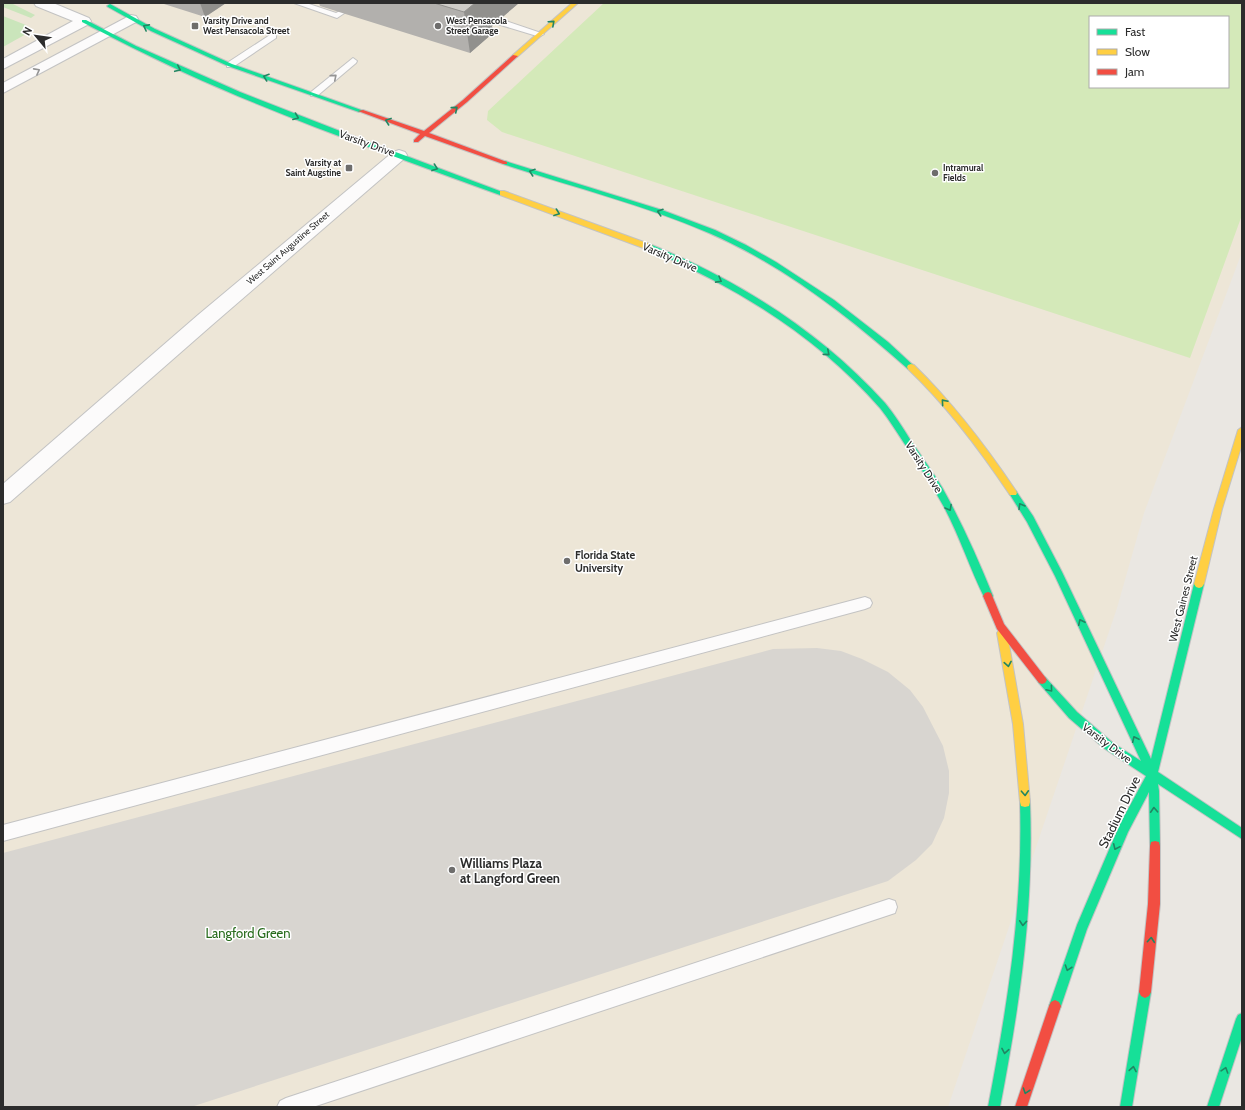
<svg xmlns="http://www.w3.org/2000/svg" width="1245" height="1110" font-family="Cabin,sans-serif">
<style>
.education{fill:#ede6d7;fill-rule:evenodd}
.green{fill:#cae5bb}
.pitch{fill:#d4e9b9;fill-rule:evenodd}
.plaza{fill:#d8d5d0}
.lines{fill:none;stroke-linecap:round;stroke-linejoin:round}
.lane-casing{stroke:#c3c3c3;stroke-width:2}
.street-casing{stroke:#c3c3c3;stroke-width:2}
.fast-casing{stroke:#c3c3c3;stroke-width:2}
.slow-casing{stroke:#c3c3c3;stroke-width:2}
.jam-casing{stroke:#c3c3c3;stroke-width:2}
.lane{fill:#fcfbfb;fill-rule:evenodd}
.street{fill:#fcfbfb;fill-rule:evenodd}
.fast{fill:#16e098;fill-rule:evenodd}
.slow{fill:#ffcf43;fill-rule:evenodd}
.jam{fill:#f24e42;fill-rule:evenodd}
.wall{fill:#b2b0ad}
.shaded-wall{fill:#91908d}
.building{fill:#cfcdc9;stroke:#91908d}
.oneway{stroke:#218662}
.oneway2{stroke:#949494}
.poi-dot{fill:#6e6d6c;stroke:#fff;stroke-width:1.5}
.labels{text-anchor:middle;stroke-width:3;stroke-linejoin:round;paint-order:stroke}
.far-poi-label{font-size:9px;font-weight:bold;fill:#2c2c2c;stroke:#fff;text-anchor:start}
.far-street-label{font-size:9px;fill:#2c2c2c;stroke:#fff}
.street-label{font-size:11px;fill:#2c2c2c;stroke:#fff}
.poi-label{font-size:11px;font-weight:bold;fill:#2c2c2c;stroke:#fff;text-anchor:start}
.near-street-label{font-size:13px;fill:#2c2c2c;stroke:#fff}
.near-poi-label{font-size:13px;font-weight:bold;fill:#2c2c2c;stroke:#fff;text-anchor:start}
.near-park-label{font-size:13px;fill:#266a1b;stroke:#fff}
</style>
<rect width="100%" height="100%" fill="#eae7e2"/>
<path class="education" d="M3,3H1242V252L1144,513L1117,608L948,1107H3ZM1090,17H1228V87H1090Z"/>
<g class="green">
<path d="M3,3H11L35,15L31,18L3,7Z"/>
<path d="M3,16L26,25L28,33L3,47Z"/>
</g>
<path class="pitch" d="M604,3H1242V215L1190,358L502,132L487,120L488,111ZM1090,17H1228V87H1090Z"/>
<path class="plaza" d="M817,648L841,651L862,659L888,672L910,690L923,707L943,746L949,771V793L944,818L932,844L916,860L888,881L191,1107H3V853L773,649Z"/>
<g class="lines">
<defs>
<g id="lane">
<path d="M294,3H306L336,13L342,10L346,12L337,18Z"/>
<path d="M494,19H500L544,34L540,36H537L494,23Z"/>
<path d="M273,33L276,34V38L233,67H227V63Z"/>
<path d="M353,58L357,61L356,63L317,96H311V92Z"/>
<path d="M865,597L870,599L872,603L870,607L865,609L3,841V825Z"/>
<path d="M889,899L895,901L897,907L895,913L313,1107H277L280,1101L286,1098Z"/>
</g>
<g id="street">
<path d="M34,3H53L89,18L91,21L89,24L3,69V59L73,21L36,6Z"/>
<path d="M131,15L136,16L138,19L136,22L3,93V83Z"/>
<path d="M399,150L405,152L407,155L405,158L212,325L10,502L3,504V484L198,315L393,152Z"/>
</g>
<g id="fast">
<path d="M110,4L155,29L232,64L364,111L359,112L228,66L151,31L108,7L107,6Z"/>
<path d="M82,20H86L136,46L240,92L345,133L505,193L504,195H500C393,156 286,119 183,72C149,56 115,39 82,22Z"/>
<path d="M505,161L662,210L715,230L746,245L776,262L834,300L888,342L915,367L914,369H908C848,316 783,265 709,233C642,204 572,187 503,164V162Z"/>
<path d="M646,245H652C740,281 821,332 885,403C895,415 903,428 911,441C922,457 933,472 943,489C962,523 978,559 993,596L991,599L988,600L985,599C970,569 960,537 944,507C932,485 918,464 904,443C896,431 889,419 880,408C817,336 734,285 646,249Z"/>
<path d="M1013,490L1016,491L1033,516L1062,572L1151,759L1194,584L1196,581L1199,580L1202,581L1204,584L1158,772L1242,828V839L1158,784L1159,791L1160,846L1159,850L1155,851L1151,850L1150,846L1149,792L1128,832L1087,929L1061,1006L1059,1010L1055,1012L1051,1010L1049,1006L1077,925L1120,824L1146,776L1105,749L1069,718L1039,683L1037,680L1039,677L1042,676L1045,677L1077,712L1113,743L1141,761L1055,576L1027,522L1009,493Z"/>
<path d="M1025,797L1029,798L1030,802C1034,908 1020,1003 1000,1107H988C1008,1003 1023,908 1020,802L1021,798Z"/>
<path d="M1145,986L1149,988L1151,992L1132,1107H1120L1139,992L1141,988Z"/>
<path d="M1242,1013V1037L1219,1107H1207L1236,1019L1238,1015Z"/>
</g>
<g id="slow">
<path d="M572,3H578L517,57H513V55Z"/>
<path d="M500,191H504L652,245L653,247L649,249H646L500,195Z"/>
<path d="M911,364L914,365C953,403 985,445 1016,491L1017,493L1016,495H1010C980,450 948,407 908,369L907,367L908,365Z"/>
<path d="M1242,427V444L1222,509L1204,584L1202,587L1199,588L1196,587L1194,584L1214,509L1238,430Z"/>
<path d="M1002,629L1005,630L1007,633L1023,724L1030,802L1029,806L1025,807L1021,806L1020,802L1013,724L997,633L999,630Z"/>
</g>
<g id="jam">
<path d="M513,55L518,56L467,102L429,133L507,162V164H503L425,136L418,142H414V140L420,134L358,111L363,110L424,131L463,100Z"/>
<path d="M988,592L991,593L1004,624L1045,677L1047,680L1045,683L1042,684L1039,683L997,629L983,596L985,593Z"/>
<path d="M1155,841L1159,842L1160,846V904L1151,992L1149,996L1145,998L1141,996L1139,992L1148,904L1150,846L1151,842Z"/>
<path d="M1055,1000L1059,1002L1061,1006L1027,1107H1015L1049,1006L1051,1002Z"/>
</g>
</defs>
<use href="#lane" class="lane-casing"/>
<use href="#street" class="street-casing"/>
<use href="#fast" class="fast-casing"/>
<use href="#slow" class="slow-casing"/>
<use href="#jam" class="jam-casing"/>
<use href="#lane" class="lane"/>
<use href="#street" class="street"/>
<use href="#fast" class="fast"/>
<use href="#slow" class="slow"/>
<use href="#jam" class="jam"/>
</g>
<g class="wall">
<path d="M164,3H226L205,17L164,4Z"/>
<path d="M319,3H519L492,26L493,33L470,53L320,6Z"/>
</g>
<g class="shaded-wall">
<path d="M200,3H226L205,17Z"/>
<path d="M475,3H519L492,26L493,33L470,53L464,12Z"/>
</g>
<path class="building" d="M434,3H475L464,12Z"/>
<defs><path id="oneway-chevron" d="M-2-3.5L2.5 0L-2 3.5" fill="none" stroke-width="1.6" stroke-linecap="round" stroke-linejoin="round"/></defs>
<g class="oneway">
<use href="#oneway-chevron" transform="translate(552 23) rotate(-42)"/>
<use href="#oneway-chevron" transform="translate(146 27) rotate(-152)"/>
<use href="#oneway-chevron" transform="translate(178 69) rotate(25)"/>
<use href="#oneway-chevron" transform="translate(266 77) rotate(-161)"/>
<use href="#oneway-chevron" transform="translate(455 109) rotate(-40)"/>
<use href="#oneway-chevron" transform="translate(296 117) rotate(21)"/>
<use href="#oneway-chevron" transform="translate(388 121) rotate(-160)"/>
<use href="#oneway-chevron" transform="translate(435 168) rotate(20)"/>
<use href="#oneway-chevron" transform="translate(532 172) rotate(-161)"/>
<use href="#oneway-chevron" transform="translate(660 212) rotate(-162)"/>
<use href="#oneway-chevron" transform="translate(557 213) rotate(20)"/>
<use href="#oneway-chevron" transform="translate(719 280) rotate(29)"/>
<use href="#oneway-chevron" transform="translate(827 353) rotate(41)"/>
<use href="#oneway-chevron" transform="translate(944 402) rotate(-131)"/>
<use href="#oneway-chevron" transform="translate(1021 506) rotate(-121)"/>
<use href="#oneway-chevron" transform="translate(949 508) rotate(61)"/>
<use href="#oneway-chevron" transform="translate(1081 622) rotate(-115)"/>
<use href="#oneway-chevron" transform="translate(1008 664) rotate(80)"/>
<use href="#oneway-chevron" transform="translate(1050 689) rotate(50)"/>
<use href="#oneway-chevron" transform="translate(1135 739) rotate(-115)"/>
<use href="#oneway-chevron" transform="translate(1025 793) rotate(87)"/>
<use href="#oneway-chevron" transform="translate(1154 810) rotate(-93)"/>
<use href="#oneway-chevron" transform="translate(1116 847) rotate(114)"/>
<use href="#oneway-chevron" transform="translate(1023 923) rotate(94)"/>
<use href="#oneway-chevron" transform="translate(1151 940) rotate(-85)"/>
<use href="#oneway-chevron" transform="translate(1068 968) rotate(109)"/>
<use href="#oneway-chevron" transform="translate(1005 1051) rotate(100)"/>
<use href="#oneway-chevron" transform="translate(1133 1069) rotate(-80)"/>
<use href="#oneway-chevron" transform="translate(1225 1070) rotate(-72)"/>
<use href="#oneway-chevron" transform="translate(1026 1091) rotate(109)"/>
</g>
<g class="oneway2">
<use href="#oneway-chevron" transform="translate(37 71) rotate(-28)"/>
<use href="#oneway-chevron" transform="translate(334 77) rotate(-40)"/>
</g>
<g class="poi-dot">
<rect x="191" y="22" width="8" height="8" rx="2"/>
<circle cx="438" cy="26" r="4"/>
<rect x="345" y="164" width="8" height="8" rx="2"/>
<circle cx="935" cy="173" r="4"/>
<circle cx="567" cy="561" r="4"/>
<circle cx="452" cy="870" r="4"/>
</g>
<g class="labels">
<g class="far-poi-label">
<text x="203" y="24">Varsity Drive and<tspan x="203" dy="10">West Pensacola Street</tspan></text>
<text x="446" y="24">West Pensacola<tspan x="446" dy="10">Street Garage</tspan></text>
<text x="341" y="166" text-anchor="end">Varsity at<tspan x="341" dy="10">Saint Augstine</tspan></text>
<text x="943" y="171">Intramural<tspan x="943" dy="10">Fields</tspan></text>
</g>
<g class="far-street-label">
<text transform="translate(288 248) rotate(-41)" y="3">West Saint Augustine Street</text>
</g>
<g class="street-label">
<text transform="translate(367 143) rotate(20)" y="4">Varsity Drive</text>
<text transform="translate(670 257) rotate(23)" y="4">Varsity Drive</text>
<text transform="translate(924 467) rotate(57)" y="4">Varsity Drive</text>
<text transform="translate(1183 599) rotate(-76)" y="4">West Gaines Street</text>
<text transform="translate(1107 743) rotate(37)" y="4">Varsity Drive</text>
</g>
<g class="poi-label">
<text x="575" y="559">Florida State<tspan x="575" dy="13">University</tspan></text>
</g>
<g class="near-street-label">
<text transform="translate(1119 812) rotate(-64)" y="5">Stadium Drive</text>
</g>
<g class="near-poi-label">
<text x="460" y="868">Williams Plaza<tspan x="460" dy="15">at Langford Green</tspan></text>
</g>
<g class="near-park-label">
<text x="248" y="938">Langford Green</text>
</g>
</g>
<rect width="1245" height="1110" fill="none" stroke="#2c2c2c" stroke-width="8"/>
<rect x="1089" y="16" width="140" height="72" fill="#ffffff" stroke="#ababab"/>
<rect x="1097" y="29" width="20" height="6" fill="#16e098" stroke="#ababab"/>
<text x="1125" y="36" font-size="12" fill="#2c2c2c">Fast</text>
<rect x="1097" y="49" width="20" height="6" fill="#ffcf43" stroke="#ababab"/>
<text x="1125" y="56" font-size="12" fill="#2c2c2c">Slow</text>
<rect x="1097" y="69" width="20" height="6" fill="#f24e42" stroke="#ababab"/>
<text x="1125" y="76" font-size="12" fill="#2c2c2c">Jam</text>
<g transform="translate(36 36) rotate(299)" stroke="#ffffff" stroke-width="3" paint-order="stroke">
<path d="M0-3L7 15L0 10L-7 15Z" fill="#2c2c2c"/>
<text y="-6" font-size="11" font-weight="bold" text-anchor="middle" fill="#2c2c2c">N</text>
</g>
</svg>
